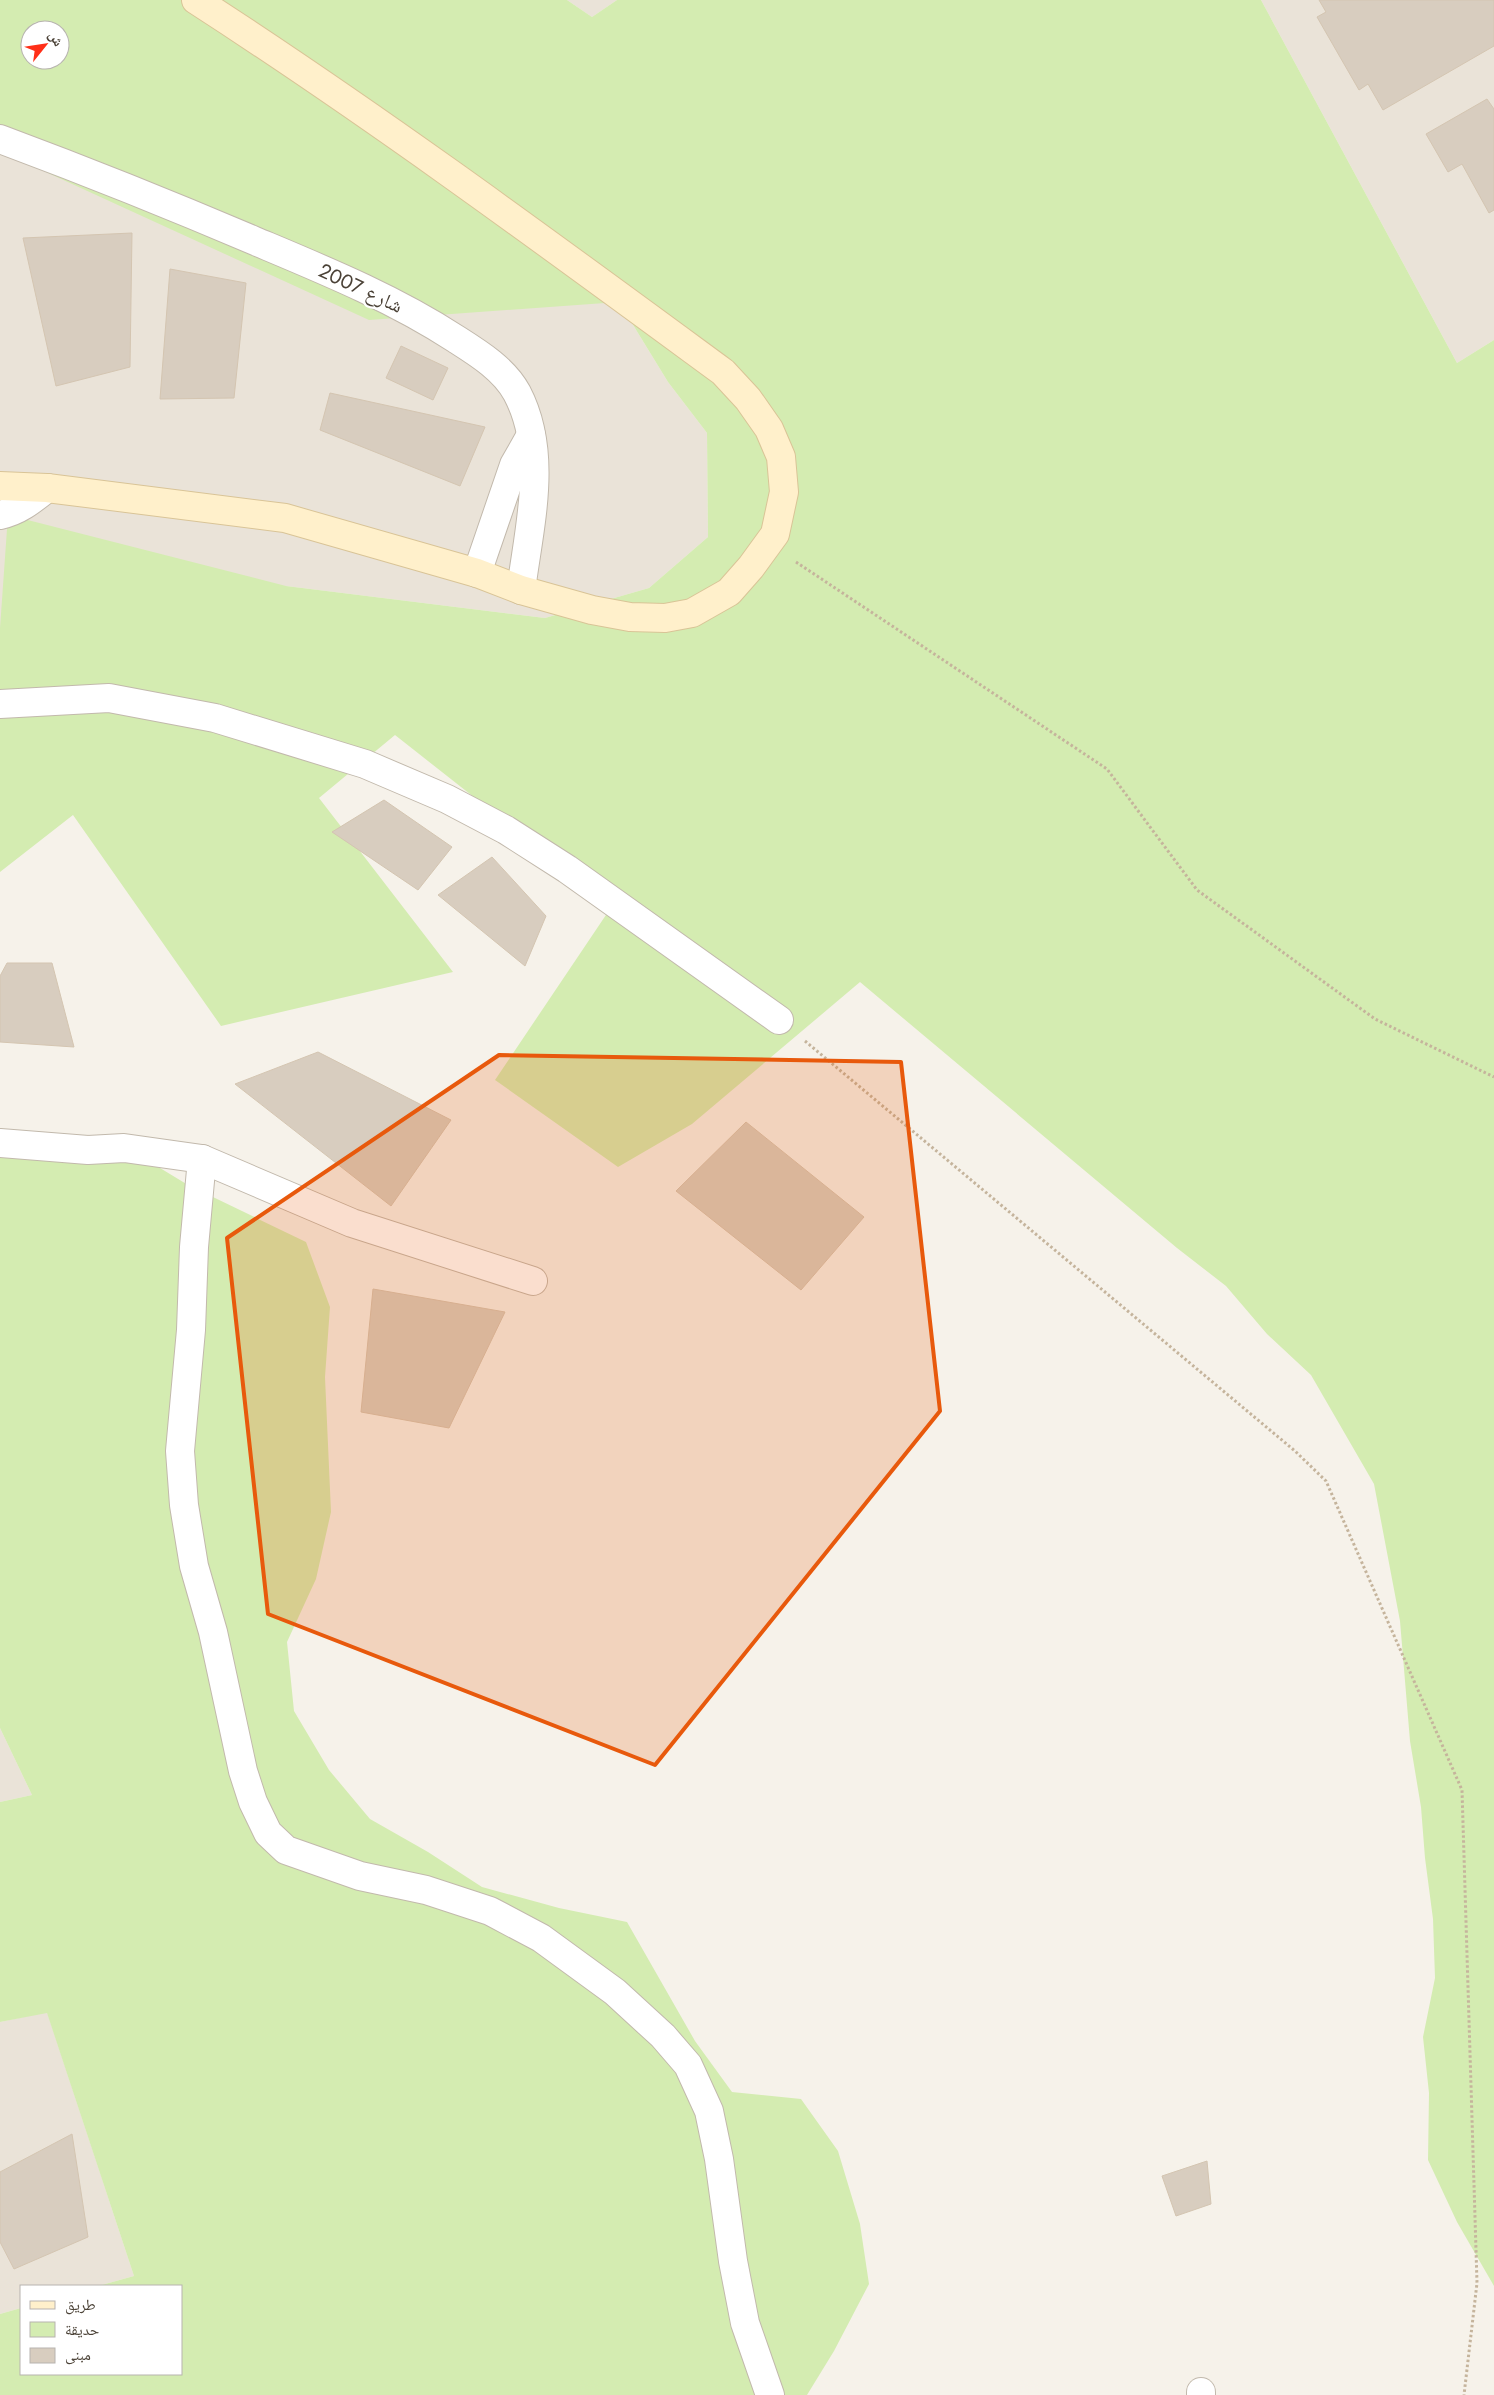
<svg xmlns="http://www.w3.org/2000/svg" width="1494" height="2395" font-family="Jost,'Noto Naskh Arabic',sans-serif">
<style>
.residential{fill:#eae3d8}
.green{fill:#d4ecb1;fill-rule:evenodd}
.building{fill:#d8cdbf;stroke:#d4c5b1}
.lines{fill:none;stroke-linecap:round;stroke-linejoin:round}
.minor-casing{stroke:#c2b9ac;stroke-width:30}
.secondary-casing{stroke:#d9c497;stroke-width:30}
.path{stroke:#c5b49c;stroke-width:3;stroke-dasharray:2.5 2.5;stroke-linecap:butt}
.minor{stroke:#fff;stroke-width:28}
.secondary{stroke:#fff0cb;stroke-width:28}
.marked{fill:#e8590c;fill-opacity:0.2;stroke:#e8590c;stroke-width:4;stroke-linejoin:round}
.labels{text-anchor:middle;stroke-width:4.5;stroke-linejoin:round;paint-order:stroke}
.street-label{font-size:20px;fill:#4b4237;stroke:#fff}
</style>
<rect width="100%" height="100%" fill="#f6f2ea"/>
<g class="residential">
<path d="M567,0H617L592,17Z"/>
<path d="M1261,0H1494V340L1457,363Z"/>
<path d="M0,151L619,302L668,382L707,433L708,537L649,588L545,618L286,586L0,628Z"/>
<path d="M0,1728L32,1795L0,1802Z"/>
<path d="M47,2012L134,2276L98,2286H21V2308L0,2314V2022Z"/>
</g>
<g class="green">
<path d="M0,0H567L592,17L617,0H1261L1457,363L1494,340V2286L1457,2222L1428,2160L1429,2093L1423,2037L1435,1978L1433,1919L1425,1858L1421,1807L1410,1741L1400,1621L1374,1484L1311,1375L1267,1334L1226,1286L1177,1248L860,982L692,1124L618,1167L495,1080L612,906L395,735L319,798L453,972L221,1026L73,815L0,872V628L8,515L286,586L545,618L649,588L708,537L707,433L668,382L619,302L369,320L0,151ZM30,30H60V60H30Z"/>
<path d="M0,1146L137,1154L188,1185L306,1242L330,1307L325,1377L331,1512L316,1579L287,1642L294,1711L329,1770L370,1819L428,1852L482,1887L559,1908L627,1922L695,2041L732,2092L801,2099L838,2151L860,2224L869,2284L834,2351L807,2395H0V2314L21,2308V2374H181V2286H98L134,2276L47,2013L0,2022V1802L32,1795L0,1728Z"/>
</g>
<g class="building">
<path d="M1319,0H1494V46L1383,110L1368,84L1359,90L1317,17L1326,12Z"/>
<path d="M1487,99L1494,109V210L1489,213L1462,164L1448,172L1426,134Z"/>
<path d="M132,233L130,367L56,386L23,238Z"/>
<path d="M170,269L246,283L234,398L160,399Z"/>
<path d="M401,346L448,368L433,400L386,378Z"/>
<path d="M330,393L485,427L460,486L320,430Z"/>
<path d="M384,800L452,847L418,890L332,832Z"/>
<path d="M492,857L546,916L525,966L438,895Z"/>
<path d="M7,963H52L74,1047L0,1042V976Z"/>
<path d="M318,1052L451,1120L391,1206L235,1084Z"/>
<path d="M746,1122L864,1217L801,1290L676,1191Z"/>
<path d="M373,1289L505,1312L449,1428L361,1412Z"/>
<path d="M72,2134L88,2237L14,2269L0,2242V2172Z"/>
<path d="M1207,2161L1211,2204L1176,2216L1162,2176Z"/>
</g>
<g class="lines">
<defs>
<g id="minor">
<path d="M0,139C86,171 171,205 255,241C324,270 393,298 456,339C478,353 504,369 517,393C549,454 529,526 521,590"/>
<path d="M0,515C19,511 32,500 47,488"/>
<path d="M477,573L514,465L531,435"/>
<path d="M0,704L109,698L215,718L365,764L447,799L506,830L567,869L779,1020"/>
<path d="M0,1143L88,1150L124,1148L202,1159L352,1223L533,1281"/>
<path d="M202,1159L194,1247L191,1330L180,1451L184,1505L194,1566L213,1632L243,1771L253,1802L268,1833L286,1850L360,1876L426,1890L490,1911L541,1938L615,1992L663,2036L688,2065L709,2111L719,2159L733,2261L745,2323L770,2395"/>
<path d="M1201,2392V2395"/>
</g>
<path id="secondary" d="M0,486L47,488L285,518L477,573L521,590L592,610L630,617L665,618L692,613L729,592L751,567L775,534L784,492L781,457L769,429L748,399L723,372C550,245 377,117 196,0"/>
</defs>
<use href="#minor" class="minor-casing"/>
<use href="#secondary" class="secondary-casing"/>
<g class="path">
<path d="M796,562L1107,769L1197,890L1375,1019L1494,1077"/>
<path d="M805,1041L1295,1451L1326,1481L1462,1790L1477,2283L1464,2395"/>
</g>
<use href="#minor" class="minor"/>
<use href="#secondary" class="secondary"/>
</g>
<path class="marked" d="M499,1055L901,1062L940,1411L655,1765L268,1614L227,1238Z"/>
<g class="labels">
<g class="street-label">
<text transform="translate(361 288) rotate(25)" y="7">شارع 2007</text>
</g>
</g>
<rect x="20" y="2285" width="162" height="90" fill="#ffffff" stroke="#b7b3af"/>
<rect x="30" y="2301" width="25" height="8" fill="#fff0cb" stroke="#b7b3af"/>
<text x="65" y="2310" font-size="15" fill="#4b4237">طريق</text>
<rect x="30" y="2322" width="25" height="15" fill="#d4ecb1" stroke="#b7b3af"/>
<text x="65" y="2335" font-size="15" fill="#4b4237">حديقة</text>
<rect x="30" y="2348" width="25" height="15" fill="#d8cdbf" stroke="#b7b3af"/>
<text x="65" y="2360" font-size="15" fill="#4b4237">مبنى</text>
<g transform="translate(45 45) rotate(60)"><circle r="24" fill="#ffffff" stroke="#b7b3af"/>
<path d="M0-4L9 19L0 12L-9 19Z" fill="#ff2f18"/>
<text y="-8" font-size="14" font-weight="bold" text-anchor="middle" fill="#4b4237">ش</text>
</g>
</svg>
